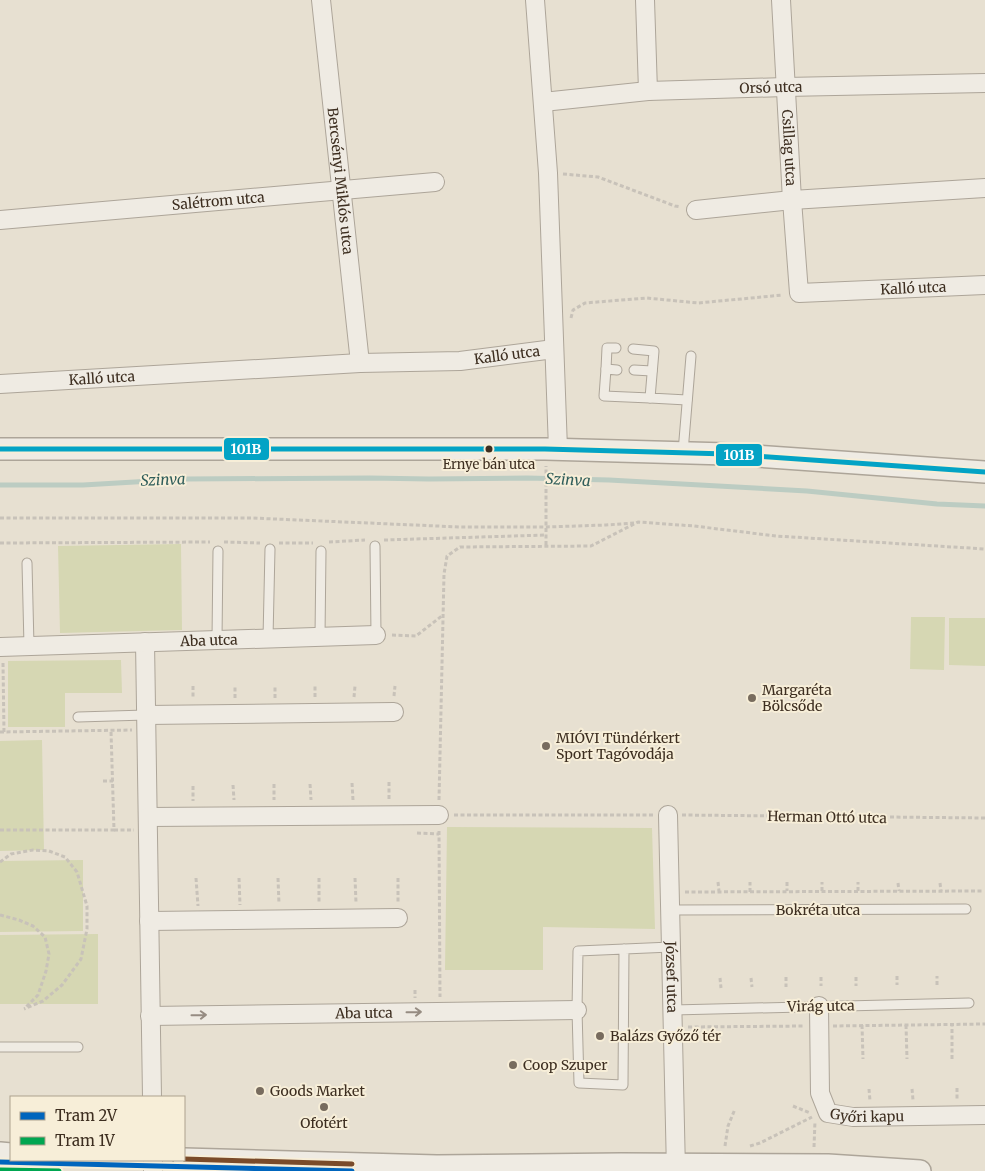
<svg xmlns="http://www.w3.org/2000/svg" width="985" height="1171" font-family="Merriweather,serif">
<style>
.green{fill:#d6d7b3}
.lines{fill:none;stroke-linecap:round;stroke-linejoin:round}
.stream{stroke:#bcccc2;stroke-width:5}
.service-casing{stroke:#ada599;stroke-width:11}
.minor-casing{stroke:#ada599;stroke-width:20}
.tertiary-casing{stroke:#ada599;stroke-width:24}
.path{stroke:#c8c2b9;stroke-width:3;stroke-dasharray:4 2.5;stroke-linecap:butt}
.service{stroke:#efebe3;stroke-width:9}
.minor{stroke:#efebe3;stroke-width:18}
.tertiary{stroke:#efebe3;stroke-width:21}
.bus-1-casing{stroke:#f7eed8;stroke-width:9}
.bus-1{stroke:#03a3c5;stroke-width:5}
.tram-1-casing{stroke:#f7eed8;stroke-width:9}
.tram-2-casing{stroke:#f7eed8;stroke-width:9}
.tram-3-casing{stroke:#f7eed8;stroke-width:9}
.tram-1{stroke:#0065bd;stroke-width:5}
.tram-2{stroke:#00a651;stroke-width:5}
.tram-3{stroke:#7a4b2a;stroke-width:5}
.oneway{stroke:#968c82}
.bus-dot{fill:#3d2e20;stroke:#f7eed8;stroke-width:2}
.poi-dot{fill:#786c5e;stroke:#f7eed8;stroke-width:2}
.labels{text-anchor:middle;stroke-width:4;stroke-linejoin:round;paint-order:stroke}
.bus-label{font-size:13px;fill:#3d2e20;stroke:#f7eed8}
.street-label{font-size:14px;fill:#3d2e20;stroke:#f7eed8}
.poi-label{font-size:14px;fill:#3d2e20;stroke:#f7eed8;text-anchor:start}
.water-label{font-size:15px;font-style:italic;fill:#2f5d5a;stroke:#f7eed8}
.line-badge{stroke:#f7eed8;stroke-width:2}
.badge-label{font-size:14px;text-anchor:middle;font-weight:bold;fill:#fff}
</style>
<rect width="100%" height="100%" fill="#e7e0d1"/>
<g class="green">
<path d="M181,544L182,630L60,633L58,546Z"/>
<path d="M911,617H945L944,670L910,669Z"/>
<path d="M949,618H985V666L949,665Z"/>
<path d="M121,660L122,693H65V727H8V661Z"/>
<path d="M42,740L44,850L0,851V741Z"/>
<path d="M447,827L652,828L655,929L543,927V970H445Z"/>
<path d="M83,860V931L0,932V861Z"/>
<path d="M98,934V1004H0V935Z"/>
</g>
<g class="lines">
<path class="stream" d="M0,485H83L186,479L370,478L429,479L527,478L609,480L807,491L937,504L985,506"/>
<defs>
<g id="service">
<path d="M633,349L654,351L650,398L687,400"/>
<path d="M606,369L607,348H616"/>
<path d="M617,370L606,369L604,396L650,398"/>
<path d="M634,370L652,371"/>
<path d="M683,452L691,356"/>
<path d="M375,546L376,635"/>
<path d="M27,563L29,646"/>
<path d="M320,636L321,551"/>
<path d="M268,638L270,549"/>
<path d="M217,639L218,551"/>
<path d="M78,717L146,715"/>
<path d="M671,910L966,909"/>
<path d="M624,949L623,1085L579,1083L577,1010L578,951L671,947"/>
<path d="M673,1010L969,1003"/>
<path d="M0,1047H78"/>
</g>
<g id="minor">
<path id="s1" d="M321,0L360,363"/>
<path d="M535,0L548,173L558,449"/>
<path id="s2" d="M645,0L648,91L785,87L985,83"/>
<path id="s3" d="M781,0L792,200L799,293L985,285"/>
<path d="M543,102L648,91"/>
<path d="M696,210L792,200L985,188"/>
<path id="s4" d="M0,220L435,182"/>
<path id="s5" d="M0,384L360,363L460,361L554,349"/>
<path d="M145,642L152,1097"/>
<path id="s6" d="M0,647L376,635"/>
<path d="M146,715L394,712"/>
<path id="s7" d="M668,815L676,1171"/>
<path d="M148,817L439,815"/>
<path d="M149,921L398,918"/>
<path id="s8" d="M819,1006L820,1093L828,1113L853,1117L985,1115"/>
<path id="s9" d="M150,1016L577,1010"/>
<path d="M153,1160V1171"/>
</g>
<g id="tertiary">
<path d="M0,449H545L727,454L985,472"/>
<path d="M0,1153L11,1154"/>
<path d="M184,1159L437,1166L621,1164L828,1165L920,1171"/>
</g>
</defs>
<use href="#service" class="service-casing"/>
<use href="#minor" class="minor-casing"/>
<use href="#tertiary" class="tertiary-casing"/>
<g class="path">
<path d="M563,174L598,177L675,206L681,207"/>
<path d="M571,318L573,310L585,303L647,298L698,303L783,295"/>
<path d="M0,518H252L460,527H546L606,525L634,523"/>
<path d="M384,540L546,535"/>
<path d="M224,542L260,543"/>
<path d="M329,542L365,540"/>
<path d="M0,543L210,542"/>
<path d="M279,543H313"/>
<path d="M546,545V466"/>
<path d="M392,635L416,636L443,615"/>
<path d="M3,663L4,732"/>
<path d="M193,686V699"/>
<path d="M394,696L395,686"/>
<path d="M315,697V686"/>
<path d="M354,697L355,686"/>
<path d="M235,698V686"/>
<path d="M275,698V686"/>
<path d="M0,732L132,730"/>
<path d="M103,781H113"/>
<path d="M389,782V800"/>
<path d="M352,783L353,800"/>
<path d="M274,784V800"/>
<path d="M310,784L311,800"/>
<path d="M233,785L234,800"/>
<path d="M193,786V801"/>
<path d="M439,800L444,574L447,556L460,547L591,546L638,522L694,526L776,536L985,549"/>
<path d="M454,815H653"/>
<path d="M682,815L985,818"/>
<path d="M0,830H114L111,731"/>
<path d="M114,830H134"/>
<path d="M439,831L440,997"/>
<path d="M417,833L439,834"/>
<path d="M0,862L11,854L33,850L49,851L65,857L77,872L87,906V929L81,959L62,985L43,1001L24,1009"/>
<path d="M196,878L198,906"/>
<path d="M239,878L240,905"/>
<path d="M278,878L279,904"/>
<path d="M319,878V904"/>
<path d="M355,878L356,903"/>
<path d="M398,878V903"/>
<path d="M718,882L719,891"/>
<path d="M787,882V891"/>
<path d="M898,883L899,891"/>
<path d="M940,883L941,891"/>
<path d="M822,891V882"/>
<path d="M858,891V882"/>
<path d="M685,892L984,891"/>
<path d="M750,892V882"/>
<path d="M0,915L19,920L33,926L45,937L49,954L46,971L38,995L26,1007"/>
<path d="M897,976V985"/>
<path d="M786,977V987"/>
<path d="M821,977V986"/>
<path d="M856,977V986"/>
<path d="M720,978L721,988"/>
<path d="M751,978L752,987"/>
<path d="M937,985V976"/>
<path d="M415,990V998"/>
<path d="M862,1025L863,1059"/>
<path d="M906,1025L907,1059"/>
<path d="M833,1026L985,1024"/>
<path d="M688,1027L804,1026"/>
<path d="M952,1059V1025"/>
<path d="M957,1088V1099"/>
<path d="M869,1089L870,1101"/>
<path d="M912,1089L913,1100"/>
<path d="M793,1106L810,1113"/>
<path d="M725,1146L728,1126L735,1109"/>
<path d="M750,1146L760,1143L812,1117"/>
<path d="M814,1147L815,1121"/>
</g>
<use href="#service" class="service"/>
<use href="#minor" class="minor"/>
<use href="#tertiary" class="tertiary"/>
<defs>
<path id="bus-1" d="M0,449H545L727,454L985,472"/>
</defs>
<use href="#bus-1" class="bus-1-casing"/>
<use href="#bus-1" class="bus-1"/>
<defs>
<path id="tram-1" d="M0,1162L352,1171"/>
<path id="tram-2" d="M0,1170L59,1171"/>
<path id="tram-3" d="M184,1159L352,1164"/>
</defs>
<use href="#tram-1" class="tram-1-casing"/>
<use href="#tram-2" class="tram-2-casing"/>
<use href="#tram-3" class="tram-3-casing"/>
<use href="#tram-1" class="tram-1"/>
<use href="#tram-2" class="tram-2"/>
<use href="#tram-3" class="tram-3"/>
</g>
<defs><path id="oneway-shaft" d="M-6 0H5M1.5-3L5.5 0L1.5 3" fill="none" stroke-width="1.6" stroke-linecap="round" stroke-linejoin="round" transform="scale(1.25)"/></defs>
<g class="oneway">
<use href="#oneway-shaft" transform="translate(414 1012) rotate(-1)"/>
<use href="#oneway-shaft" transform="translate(199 1015) rotate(-1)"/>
</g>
<circle class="bus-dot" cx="489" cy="449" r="4.5"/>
<g class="poi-dot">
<circle cx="752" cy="698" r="5"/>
<circle cx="546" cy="746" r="5"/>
<circle cx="600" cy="1036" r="5"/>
<circle cx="513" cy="1065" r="5"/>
<circle cx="260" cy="1091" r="5"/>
<circle cx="324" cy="1107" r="5"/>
</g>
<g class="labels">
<g class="bus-label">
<text x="489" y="469">Ernye bán utca</text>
</g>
<g class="street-label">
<text dy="5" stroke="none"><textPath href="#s2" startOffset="214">Orsó utca</textPath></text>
<text dy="5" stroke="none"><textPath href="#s3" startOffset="148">Csillag utca</textPath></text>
<text dy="5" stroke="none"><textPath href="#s1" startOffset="182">Bercsényi Miklós utca</textPath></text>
<text dy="5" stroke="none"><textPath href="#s4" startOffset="219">Salétrom utca</textPath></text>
<text dy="5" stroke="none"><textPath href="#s3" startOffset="408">Kalló utca</textPath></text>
<text dy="5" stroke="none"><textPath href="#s5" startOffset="508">Kalló utca</textPath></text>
<text dy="5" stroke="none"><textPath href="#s5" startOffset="102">Kalló utca</textPath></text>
<text dy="5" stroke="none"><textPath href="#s6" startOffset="209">Aba utca</textPath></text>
<text transform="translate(827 817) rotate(1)" y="5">Herman Ottó utca</text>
<text x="818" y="915">Bokréta utca</text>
<text dy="5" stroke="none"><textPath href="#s7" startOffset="162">József utca</textPath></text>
<text transform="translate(821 1006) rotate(-1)" y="5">Virág utca</text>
<text dy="5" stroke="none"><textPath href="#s9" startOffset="214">Aba utca</textPath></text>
<text dy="5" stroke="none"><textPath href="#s8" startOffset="148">Győri kapu</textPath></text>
</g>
<g class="poi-label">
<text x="762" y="695">Margaréta<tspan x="762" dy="16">Bölcsőde</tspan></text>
<text x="556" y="743">MIÓVI Tündérkert<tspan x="556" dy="16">Sport Tagóvodája</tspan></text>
<text x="610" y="1041">Balázs Győző tér</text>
<text x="523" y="1070">Coop Szuper</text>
<text x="270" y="1096">Goods Market</text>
<text x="324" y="1128" text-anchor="middle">Ofotért</text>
</g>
<g class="water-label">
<text transform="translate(163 480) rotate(-2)" y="5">Szinva</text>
<text transform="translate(568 480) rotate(3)" y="5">Szinva</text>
</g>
</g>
<g class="line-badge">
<rect x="223" y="437" width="47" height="24" rx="5" fill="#03a3c5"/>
<rect x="715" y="443" width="48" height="24" rx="5" fill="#03a3c5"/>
</g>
<g class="badge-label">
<text x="246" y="454">101B</text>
<text x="739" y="460">101B</text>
</g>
<rect x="10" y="1096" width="175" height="65" fill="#f7eed8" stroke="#ada18e"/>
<rect x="20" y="1112" width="25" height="8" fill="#0065bd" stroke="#ada18e"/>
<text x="55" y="1121" font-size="15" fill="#3d2e20">Tram 2V</text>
<rect x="20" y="1137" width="25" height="8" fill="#00a651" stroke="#ada18e"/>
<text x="55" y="1146" font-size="15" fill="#3d2e20">Tram 1V</text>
</svg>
